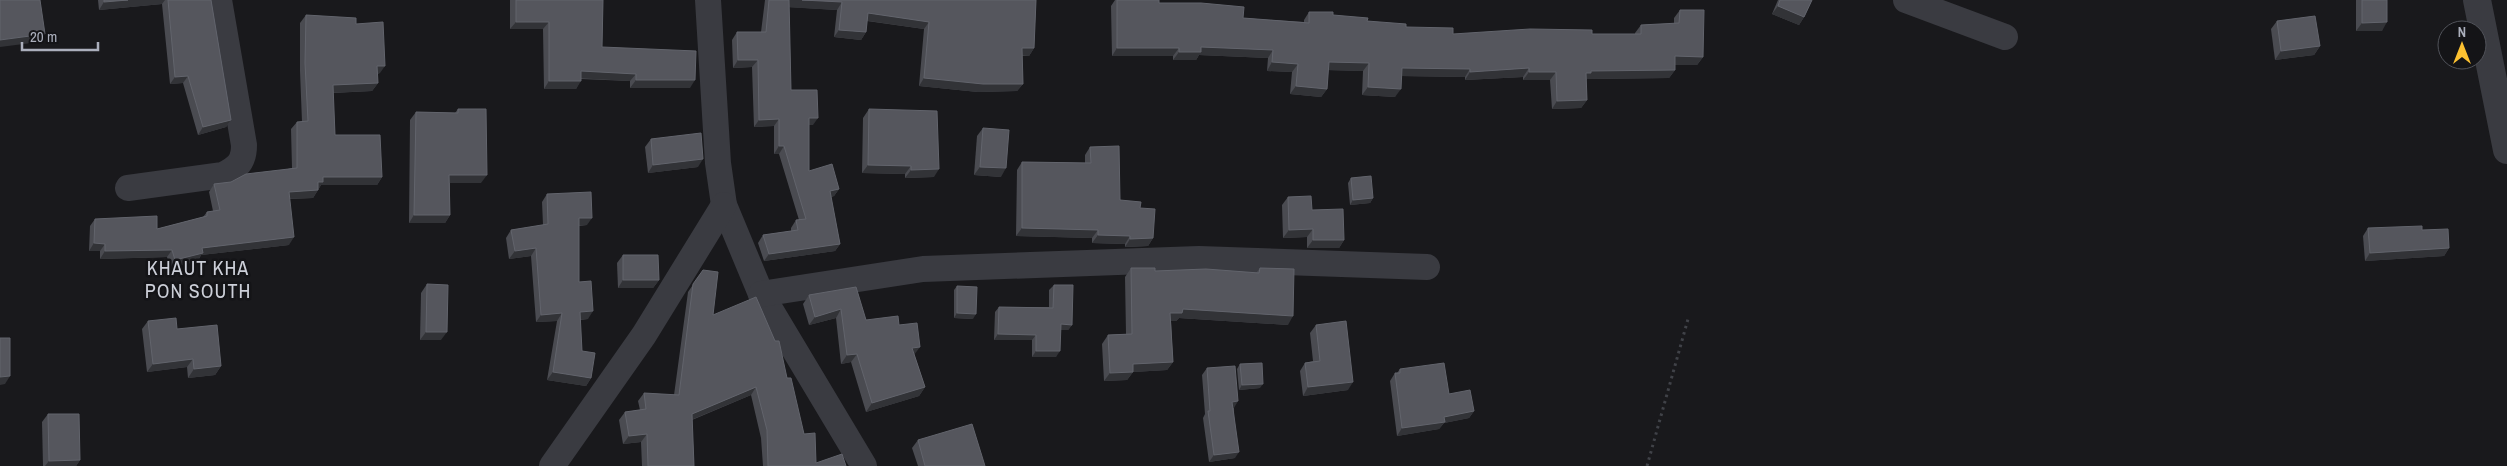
<svg xmlns="http://www.w3.org/2000/svg" width="2507" height="466" font-family="'Archivo Narrow',sans-serif">
<style>
.lines{fill:none;stroke-linecap:round;stroke-linejoin:round}
.path{stroke:#404248;stroke-width:3;stroke-dasharray:2.5 4;stroke-linecap:butt}
.minor{stroke:#3a3b41;stroke-width:26}
.tertiary{stroke:#3a3b41;stroke-width:28}
.wall{fill:#4a4b51}
.shaded-wall{fill:#323337}
.building{fill:#55565d;stroke:#62646c}
.labels{text-anchor:middle;stroke-width:5;stroke-linejoin:round;paint-order:stroke}
.quarter-label{font-size:20px;letter-spacing:1px;fill:#cccfd8;stroke:#141417}
</style>
<rect width="100%" height="100%" fill="#19191c"/>
<g class="lines">
<path class="path" d="M1647,466L1688,319"/>
<g class="minor">
<path d="M708,0L718,163L724,205L761,294L864,466"/>
<path d="M1906,0L2005,37"/>
<path d="M128,188L223,175C238,167 244,162 244,145L219,0"/>
<path d="M761,294L923,269L1199,259L1427,267"/>
<path d="M552,466L644,335L724,205"/>
</g>
<path class="tertiary" d="M2477,0L2507,150"/>
</g>
<g class="wall">
<path d="M98,0H211L231,120L226,127L198,135L183,83L170,84L162,4L99,10Z"/>
<path d="M510,0H608H603L602,47L690,88H630V81L581,79L576,89H544L543,29H510Z"/>
<path d="M765,0H1036L1034,48L1029,56H1022L1023,84L1017,91L978,92L919,86L924,29L867,21L866,32L861,40L834,37L837,10L789,7L791,90L813,125H809V171L839,189L834,196L831,197L840,244L835,251L764,261L758,243L763,235L791,231V228L796,220H799L779,154H774V126L754,127L752,67L733,68L732,40L737,32H761Z"/>
<path d="M1115,0H1159V3L1243,18L1304,22V20L1309,12L1453,34H1635V33L1641,25L1674,24V18L1680,10L1703,57L1697,65H1675V70L1669,78L1587,79L1586,80L1587,100L1581,108L1552,109L1550,80H1523V77L1465,80V77L1402,76L1395,97L1362,95L1363,71L1328,70L1327,89L1321,97L1290,94L1292,72L1267,71L1268,58L1199,55L1196,60H1173V56H1112L1111,6Z"/>
<path d="M1778,0H1812L1804,17L1799,25L1772,14Z"/>
<path d="M2356,0H2387L2382,31H2356Z"/>
<path d="M306,15L356,24L380,73L377,74L378,83L372,91L333,93L335,135L382,177L377,185H321L313,198L289,199V245L201,255L198,261L170,268L167,257L100,259V251H89L90,226L95,219L157,229L203,217L207,212L213,211L209,192L214,184L231,182L292,168L291,129L297,122H302L300,71V23Z"/>
<path d="M2277,21L2320,46L2314,55L2275,60L2271,29Z"/>
<path d="M458,109L481,183H450V215L445,223H409L410,120L416,112L455,113Z"/>
<path d="M869,109L934,177L905,178V174L862,173L863,118Z"/>
<path d="M983,128L1001,177L974,175L977,136Z"/>
<path d="M651,139L698,167L648,173L645,147Z"/>
<path d="M1090,147L1120,200L1140,208L1153,238L1148,246L1125,247V244L1092,243V238L1016,236L1017,170L1022,162L1085,163V155Z"/>
<path d="M1351,178L1373,198L1370,203L1350,205L1348,183Z"/>
<path d="M547,194L587,225L579,226V282L588,319L580,320L582,351L591,378L586,386L547,380L557,321L536,322L531,256L509,259L506,238L511,230L543,225L542,202Z"/>
<path d="M1288,197L1344,240L1339,248H1307V237L1283,238L1282,205Z"/>
<path d="M2368,228L2422,230L2449,248L2444,256L2365,261L2363,236Z"/>
<path d="M623,255L659,280L653,288H618L617,263Z"/>
<path d="M1131,268L1155,271L1256,273L1260,268L1288,325L1179,318L1176,321H1171L1173,362L1167,370L1133,372L1127,380L1104,381L1102,344L1108,335L1126,334L1125,277Z"/>
<path d="M703,270L713,315L787,378L804,434L816,463L846,466H763L761,438L751,395L692,420L694,466H642L641,442L623,444L619,420L625,412L640,410L638,401L644,393L674,395L688,292Z"/>
<path d="M427,284L441,340H420L421,293Z"/>
<path d="M1054,285L1072,325L1068,330H1061L1056,357H1032V340H994L995,312L999,307H1049V290Z"/>
<path d="M957,286L973,319L954,318V290Z"/>
<path d="M809,295L866,320L899,325L914,354L925,387L919,396L866,412L851,362L841,364L836,318L809,325L803,304Z"/>
<path d="M148,321L177,329L221,366L215,375L188,378L187,367L147,372L142,329Z"/>
<path d="M1316,325L1348,390L1303,396L1300,371L1305,363L1313,361L1310,333Z"/>
<path d="M1240,364L1260,388L1239,390L1237,369Z"/>
<path d="M1207,368L1234,408L1235,458L1209,462L1203,418L1205,414L1202,375Z"/>
<path d="M1400,369L1449,394L1474,411L1469,418L1444,423L1439,429L1397,436L1390,381L1395,373H1397Z"/>
<path d="M48,414L80,460L76,466H43L42,422Z"/>
<path d="M918,440L985,466H918L912,448Z"/>
</g>
<g class="shaded-wall">
<path d="M128,0H165L162,4L99,10L104,2Z"/>
<path d="M788,0H802L842,2L837,10L784,7Z"/>
<path d="M1778,6L1804,17L1799,25L1772,14Z"/>
<path d="M868,13L929,22L924,29L862,20Z"/>
<path d="M516,22H549L543,29H510Z"/>
<path d="M2387,22L2382,31H2356L2362,23Z"/>
<path d="M839,30L866,32L861,40L834,37Z"/>
<path d="M45,34L39,42L0,47V40Z"/>
<path d="M2320,46L2314,55L2275,60L2281,51Z"/>
<path d="M1201,47L1273,50L1268,58L1199,55L1196,60H1173L1179,52Z"/>
<path d="M1022,48H1034L1029,56L1017,55Z"/>
<path d="M1117,48H1179L1173,56H1112Z"/>
<path d="M1675,56L1703,57L1697,65H1669Z"/>
<path d="M738,60H758L752,67L733,68Z"/>
<path d="M1272,62L1298,64L1292,72L1267,71Z"/>
<path d="M1329,62L1369,63L1363,71L1323,70Z"/>
<path d="M377,66H385L380,73L371,74Z"/>
<path d="M1402,68L1470,69L1465,77L1397,76Z"/>
<path d="M1529,68L1523,77L1465,80L1470,72Z"/>
<path d="M1675,70L1669,78L1587,79L1585,81L1586,73L1591,71Z"/>
<path d="M581,71L636,74L630,81L576,78Z"/>
<path d="M1529,72H1556L1550,80H1523Z"/>
<path d="M188,76L183,83L170,84L175,77Z"/>
<path d="M924,78L1023,84L1017,91L978,92L919,86Z"/>
<path d="M636,80H695L690,88H630Z"/>
<path d="M549,81H581L576,89H544Z"/>
<path d="M378,83L372,91L327,93L333,85Z"/>
<path d="M1296,86L1327,89L1321,97L1290,94Z"/>
<path d="M1368,87L1401,89L1395,97L1362,95Z"/>
<path d="M1587,100L1581,108L1552,109L1557,101Z"/>
<path d="M809,118H818L813,125H804Z"/>
<path d="M779,119L774,126L754,127L759,120Z"/>
<path d="M231,120L226,127L198,135L203,127Z"/>
<path d="M779,146H784L779,154H774Z"/>
<path d="M703,159L698,167L648,173L653,165Z"/>
<path d="M868,165L911,166L905,174L862,173Z"/>
<path d="M980,167L1006,168L1001,177L974,175Z"/>
<path d="M939,169L934,177L905,178L911,170Z"/>
<path d="M449,175H487L481,183H444Z"/>
<path d="M323,177H382L377,185H321L318,190V182Z"/>
<path d="M839,189L834,196L825,199L830,191Z"/>
<path d="M318,190L313,198L283,199L289,192Z"/>
<path d="M1373,198L1370,203L1350,205L1353,200Z"/>
<path d="M414,215H450L445,223H409Z"/>
<path d="M579,218H592L587,225L574,226Z"/>
<path d="M1022,228L1098,230L1092,238L1016,236Z"/>
<path d="M1313,229L1307,237L1283,238L1289,230Z"/>
<path d="M1098,235L1130,236L1125,244L1092,243Z"/>
<path d="M294,237L289,245L201,255L198,261L170,268L175,260L202,248Z"/>
<path d="M1153,238L1148,246L1125,247L1130,239Z"/>
<path d="M1313,240H1344L1339,248H1307Z"/>
<path d="M94,243L105,244L100,251H89Z"/>
<path d="M840,244L835,251L764,261L769,254Z"/>
<path d="M536,248L531,256L509,259L515,251Z"/>
<path d="M2449,248L2444,256L2365,261L2370,253Z"/>
<path d="M172,250L167,257L100,259L105,251Z"/>
<path d="M623,280H659L653,288H618Z"/>
<path d="M841,309L836,318L809,325L815,317Z"/>
<path d="M1183,309L1293,316L1288,325L1179,318L1176,321H1165L1170,313Z"/>
<path d="M593,311L588,319L575,320L580,312Z"/>
<path d="M562,313L557,321L536,322L541,315Z"/>
<path d="M957,313L976,314L973,319L954,318Z"/>
<path d="M1061,324L1072,325L1068,330H1057Z"/>
<path d="M426,332H447L441,340H420Z"/>
<path d="M998,334L1036,335L1032,340H994Z"/>
<path d="M920,347L914,355L912,348Z"/>
<path d="M1036,351H1060L1056,357H1032Z"/>
<path d="M857,354L851,362L841,364L847,355Z"/>
<path d="M193,359L187,367L147,372L153,364Z"/>
<path d="M1173,362L1167,370L1133,372L1127,380L1104,381L1110,373L1133,364Z"/>
<path d="M221,366L215,375L188,378L194,369Z"/>
<path d="M553,372L591,378L586,386L547,380Z"/>
<path d="M10,376L5,384L0,385V377Z"/>
<path d="M1353,382L1348,390L1303,396L1308,387Z"/>
<path d="M1263,384L1260,388L1239,390L1242,385Z"/>
<path d="M756,387L751,395L686,422L692,414Z"/>
<path d="M925,387L919,396L866,412L872,403Z"/>
<path d="M1238,401L1234,408H1227L1232,402Z"/>
<path d="M1474,411L1469,418L1444,423L1439,429L1397,436L1402,428L1444,417Z"/>
<path d="M647,434L641,442L623,444L629,436Z"/>
<path d="M1239,452L1235,458L1209,462L1214,455Z"/>
<path d="M80,460L76,466H45L49,461Z"/>
</g>
<g class="building">
<path d="M0,0H40L45,34L0,40Z"/>
<path d="M104,0H128L104,2Z"/>
<path d="M168,0H211L231,120L203,127L188,76L175,77Z"/>
<path d="M516,0H603L602,47L696,51L695,80H636V74L581,71V81H549V22H516Z"/>
<path d="M769,0H789L791,90H817L818,118H809V171L832,164L839,189L830,191L840,244L769,254L763,235L798,230L796,220L806,219L784,146H779V119L759,120L758,60H738L737,32H766Z"/>
<path d="M802,0H1036L1034,48H1022L1023,84H983L924,78L929,22L868,13L866,32L839,30L842,2Z"/>
<path d="M1117,0H1159V3H1201L1244,7L1243,18L1309,23V12H1333V15L1368,18L1367,21L1406,24V27L1453,28V34L1530,29L1592,30V34H1641V25L1679,23L1680,10H1704L1703,57L1675,56V70L1591,71V73H1586L1587,100L1557,101L1556,72H1529V68L1470,72V69L1402,68L1401,89L1368,87L1369,63L1329,62L1327,89L1296,86L1298,64L1272,62L1273,50L1201,47V52H1179V48H1117Z"/>
<path d="M1780,0H1812L1804,17L1778,6Z"/>
<path d="M2362,0H2387V22L2362,23Z"/>
<path d="M306,15L356,18V24L383,22L385,66H377L378,83L333,85L335,135H380L382,177H323V182H318V190L289,192L294,237L202,248L203,253L175,260L172,250L105,251V244L94,243L95,219L157,216V229L207,216V212L220,210L214,184L231,182L246,174L297,168V122L308,121L305,63Z"/>
<path d="M2315,16L2320,46L2281,51L2277,21Z"/>
<path d="M458,109H486L487,175H449L450,215H414L416,112L458,113Z"/>
<path d="M869,109L937,111L939,169L911,170V166L868,165Z"/>
<path d="M983,128L1009,130L1006,168L980,167Z"/>
<path d="M701,133L703,159L653,165L651,139Z"/>
<path d="M1119,146L1120,200L1141,202L1140,208L1155,209L1153,238L1130,239V236L1098,235V230L1022,228V162L1091,163L1090,147Z"/>
<path d="M1371,176L1373,198L1353,200L1351,178Z"/>
<path d="M591,192L592,218H579V282L591,281L593,311L580,312L582,351L595,353L591,378L553,372L562,313L541,315L536,248L515,251L511,230L548,224L547,194Z"/>
<path d="M1311,196L1312,210L1343,209L1344,240H1313V229L1289,230L1288,197Z"/>
<path d="M2422,226V230L2448,229L2449,248L2370,253L2368,228Z"/>
<path d="M623,255H658L659,280H623Z"/>
<path d="M1131,268H1155V271L1206,269L1259,273L1260,268L1294,269L1293,316L1183,309L1182,313H1170L1173,362L1133,364V372L1110,373L1108,335L1132,334Z"/>
<path d="M703,270L718,272L713,315L756,297L775,341H779L787,378H791L804,434L815,433L816,463L842,454L846,466H768L767,430L756,387L692,414L694,466H648L647,434L629,436L625,412L646,409L644,393L679,395L693,284Z"/>
<path d="M427,284L448,285L447,332H426Z"/>
<path d="M1054,285H1073L1072,325L1061,324L1060,351H1036V335L998,334L999,307L1053,308Z"/>
<path d="M957,286L977,287L976,314L957,313Z"/>
<path d="M856,287L866,320L898,316L899,325L917,323L920,347L912,348L925,387L872,403L857,354L847,355L841,309L815,317L809,295Z"/>
<path d="M176,318L177,329L217,325L221,366L194,369L193,359L153,364L148,321Z"/>
<path d="M1346,321L1353,382L1308,387L1305,363L1320,361L1316,325Z"/>
<path d="M0,338H10V376L0,377Z"/>
<path d="M1262,363L1263,384L1242,385L1240,364Z"/>
<path d="M1444,363L1449,394L1470,390L1474,411L1444,417L1445,422L1402,428L1395,373H1400V369Z"/>
<path d="M1235,366L1238,401L1232,402L1239,452L1214,455L1208,411H1210L1207,368Z"/>
<path d="M48,414H79L80,460L49,461Z"/>
<path d="M972,424L985,466H925L918,440Z"/>
</g>
<g class="labels">
<g class="quarter-label">
<text x="198" y="275">KHAUT KHA<tspan x="198" dy="23">PON SOUTH</tspan></text>
</g>
</g>
<g transform="translate(2462 45)"><circle r="24" fill="#141417" stroke="#505259"/>
<path d="M0-4L9 19L0 12L-9 19Z" fill="#fcc131"/>
<text y="-8" font-size="14" font-weight="bold" text-anchor="middle" fill="#abafbc">N</text>
</g>
<path d="M22 42v8h76v-8" fill="none" stroke="#abafbc" stroke-width="2.5"/>
<text x="30" y="42" font-size="15" fill="#abafbc" stroke="#141417" stroke-width="4" paint-order="stroke">20 m</text>
</svg>
